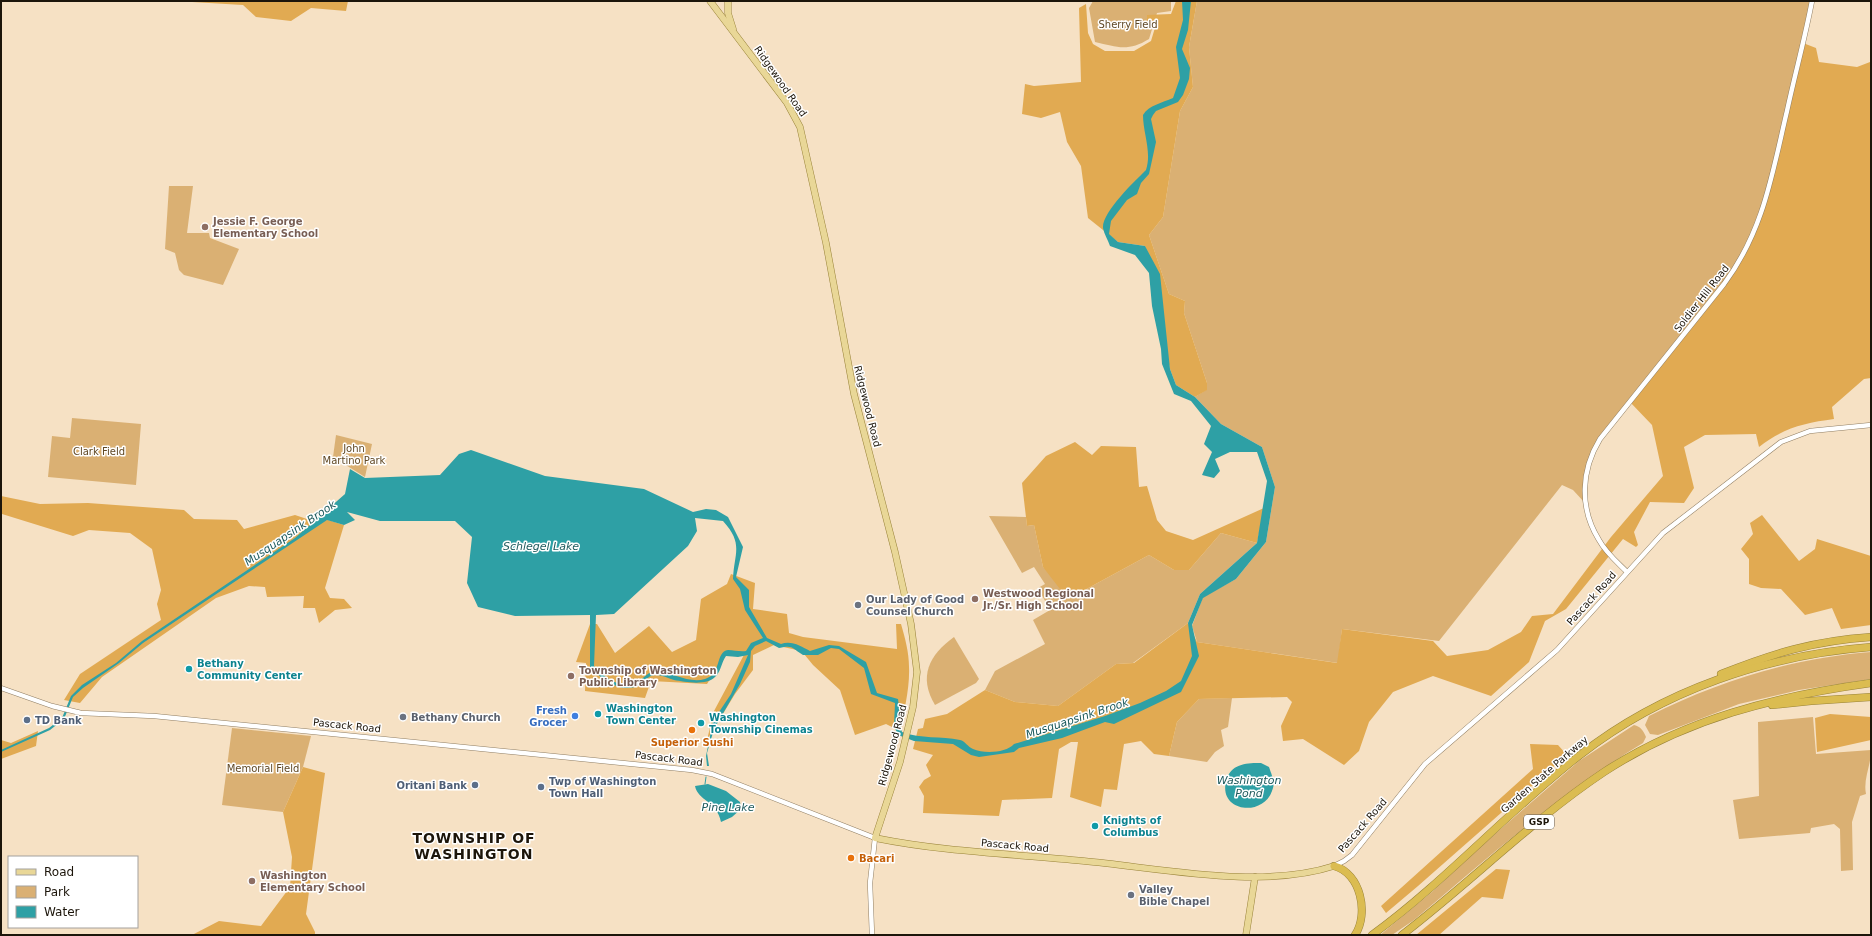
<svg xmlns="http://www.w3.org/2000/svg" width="1872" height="936" font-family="'DejaVu Sans',sans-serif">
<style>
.green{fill:#dab073}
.forest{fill:#e1aa52}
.water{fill:#2ea0a5;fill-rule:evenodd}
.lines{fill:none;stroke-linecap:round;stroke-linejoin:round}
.stream{stroke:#2ea0a5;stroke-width:1}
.minor-casing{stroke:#907e63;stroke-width:5.5}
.major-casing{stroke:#988238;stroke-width:7}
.highway-casing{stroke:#988238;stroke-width:8}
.minor{stroke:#fff;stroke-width:4.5}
.major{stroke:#e9d797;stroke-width:6}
.highway{stroke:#dbbc51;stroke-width:7}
.education-dot{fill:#8d6e63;stroke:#fff;stroke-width:1.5}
.worship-dot{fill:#6b7280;stroke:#fff;stroke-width:1.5}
.culture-dot{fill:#0f9aa8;stroke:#fff;stroke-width:1.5}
.shop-dot{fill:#3f7fe0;stroke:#fff;stroke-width:1.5}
.service-dot{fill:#5c6f8a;stroke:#fff;stroke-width:1.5}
.food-dot{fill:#e8710a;stroke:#fff;stroke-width:1.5}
.labels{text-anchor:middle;stroke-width:3;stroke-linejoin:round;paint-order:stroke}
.shield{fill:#fff;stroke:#605b54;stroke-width:1}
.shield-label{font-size:9px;font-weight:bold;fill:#1c150a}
.park-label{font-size:10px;fill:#5f4723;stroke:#fff}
.street-label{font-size:10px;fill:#1c150a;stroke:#fff}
.education-label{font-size:10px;font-weight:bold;fill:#785e54;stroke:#fff;text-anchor:start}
.worship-label{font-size:10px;font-weight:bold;fill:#5b616d;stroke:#fff;text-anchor:start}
.culture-label{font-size:10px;font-weight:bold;fill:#0d838f;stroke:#fff;text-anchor:start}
.shop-label{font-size:10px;font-weight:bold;fill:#366cbe;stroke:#fff;text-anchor:end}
.service-label{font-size:10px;font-weight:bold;fill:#4e5e75;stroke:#fff;text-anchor:start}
.food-label{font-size:10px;font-weight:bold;fill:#c56008;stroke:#fff}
.water-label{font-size:11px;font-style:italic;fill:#1d5a5c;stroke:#fff}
.district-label{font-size:14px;font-weight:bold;letter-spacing:1px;fill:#1c150a;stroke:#fff}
</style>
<rect width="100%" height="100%" fill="#f6e1c4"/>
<g class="green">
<path d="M1093,1H1171V11L1157,13L1149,39C1128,52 1117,47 1095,42L1089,8Z"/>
<path d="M1197,1H1812L1766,200L1739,263L1600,439L1588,465L1585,503L1573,490L1562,485L1439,641L1342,629L1338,663L1197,642L1192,626L1203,597L1236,579L1266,542L1275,487L1262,447L1221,424L1195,397L1206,390L1207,383L1184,313L1185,301L1169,294L1149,235L1163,217L1180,111L1193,87L1189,47Z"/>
<path d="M169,186H193L187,233H209L210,238L239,249L223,285L184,275L179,270L175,253L165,249Z"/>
<path d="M72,418L141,424L136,485L48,477L52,436L70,438Z"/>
<path d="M336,435L372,444L365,477L333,457Z"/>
<path d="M989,516L1026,517L1027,526L1034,525L1043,567L1081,592L1149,555L1174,570H1189L1221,533L1257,543L1200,594L1188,623L1133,663L1116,664L1058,706L1015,702L985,690L995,671L1045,644L1033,620L1050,610L1038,588L1045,584L1034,567L1022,573Z"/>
<path d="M954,637L979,679L976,683L935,705C918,677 929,655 954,637Z"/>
<path d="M1871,652V679L1799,690L1739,704L1658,735L1650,734L1645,725L1649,716C1719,681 1793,658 1871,652Z"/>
<path d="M1232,698L1228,727L1221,730L1224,746L1215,752L1207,762L1169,756L1177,722L1199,699Z"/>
<path d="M1813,717L1816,754L1871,750C1871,766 1863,779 1866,794L1860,796L1852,822L1853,870L1841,871L1840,829L1834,824L1811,828L1810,833L1739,839L1733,800L1759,796L1758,722Z"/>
<path d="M1634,725C1641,727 1643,730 1646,737L1643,743C1560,793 1488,858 1414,920L1392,935H1380L1432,892L1487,841L1579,761Z"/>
<path d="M232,728L311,736L303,767L283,812L222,805Z"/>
</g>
<g class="forest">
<path d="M175,1H348L346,11L311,8L291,21L256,17L243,5Z"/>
<path d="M1176,1H1197L1189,47L1193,87L1180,111L1163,217L1149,235L1169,294L1185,301L1184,313L1207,383V390L1195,397L1176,385L1170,369L1145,246L1118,242L1088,218L1081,166L1067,142L1060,112L1041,118L1022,114L1025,84L1034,86L1081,82L1079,8L1086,4L1088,33L1093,44L1105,51H1134L1151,41L1157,21H1147V15L1171,14Z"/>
<path d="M1803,43L1816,48L1819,62L1857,67L1870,62L1871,59V378L1864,379L1832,407L1834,419C1804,423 1783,428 1759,447L1756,434L1705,435L1684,447L1694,488L1684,503L1650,502L1634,532L1638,545L1636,547L1623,539L1566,609L1545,621L1529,662L1491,696L1433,676L1393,692L1369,722L1359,751L1344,765L1303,739L1283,741L1281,726L1292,702L1287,697L1199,699L1177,722L1169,756L1154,754L1141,741L1124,744L1117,790L1104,789L1101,807L1070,797L1078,742H1071L1059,749L1052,798L1002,800L999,816L923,813L924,796L919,787L924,780L931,776L926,765L933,755L913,749L918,729L923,728L925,719L947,714L985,690L1015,702L1058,706L1116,664L1134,663L1188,623L1197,642L1337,663L1342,629L1433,641L1447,656L1488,650L1521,632L1532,616L1553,614L1611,537L1663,476L1652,425L1630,402L1724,284L1758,225Z"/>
<path d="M1075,442L1092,455L1101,446L1136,447L1139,487L1147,486L1157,520L1166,531L1193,540L1264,508L1257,543L1221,533L1189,570H1174L1149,555L1081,592L1063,593L1043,567L1034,525L1027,526L1022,483L1046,456Z"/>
<path d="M1,496L40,504L88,503L184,510L194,519L237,520L244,529L295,515L313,521L328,520L344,525L325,588L330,598L344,599L352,608L335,610L319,623L315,608H303L304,596L267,597L265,587L249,586L216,598L102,677L80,703L64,700L80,674L161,620L157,604L161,590L152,549L130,533L89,530L73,536L2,514L1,515Z"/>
<path d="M1762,515L1799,561L1815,549L1817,539L1871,556V625L1841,629L1832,608L1805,615L1781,589L1761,588L1749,584V559L1741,549L1753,534L1750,523Z"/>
<path d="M731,574L755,583L753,609L787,614L789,633L803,637L897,649L896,624H901C905,638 909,652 909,667C910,687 904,714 899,732L896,729L886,724L855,735L840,690L813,665L804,654L797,650L774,645L753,655V670L735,694L707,740L714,711L745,653L726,654L707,684L651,681L645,698L585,691L586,663L576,662L590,624H597L615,653L649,626L672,652L696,640L701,599L727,584Z"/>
<path d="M1830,714L1871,717V740L1817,752L1815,718Z"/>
<path d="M38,731L36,746L1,759V740L11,743Z"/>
<path d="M1530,744L1558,745L1567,755L1418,886L1386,913L1381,906L1533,769Z"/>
<path d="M303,767L325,773L306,914L315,932V935H192L219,921L261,926L290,887L292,857L283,812Z"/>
<path d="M1496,869L1510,870L1503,899L1482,897L1439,935H1416Z"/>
</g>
<g class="water">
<path d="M1182,1H1191L1188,30L1182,49L1190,68L1189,79L1183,95L1178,102L1156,111L1153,115L1151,119L1156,142L1149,174L1141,183L1137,194L1127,200L1111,221L1109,234L1118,242L1145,246L1160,274L1170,369L1176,385L1195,397L1221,424L1262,447L1275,487L1266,542L1236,579L1203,598L1192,625L1199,656L1181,692L1114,724L1105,722L1062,738L1019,748L1014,752L979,757L971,755L953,744L914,741L898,735L894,726L895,703L871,694L864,668L839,649L831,648L818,655H803C791,648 794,645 779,648L766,641L755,646L751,651L750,662L740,684L714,729L707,753L709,766H707L706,756L713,721L731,694L748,655L738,657L726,656C721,663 721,672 715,677C706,686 685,682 674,680C668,678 662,675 656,675C649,675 646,680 641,684C622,696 602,679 590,667V615L515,616L478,607L467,583L472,537L455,521H380L347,512L355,520L344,525L327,520L143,643L119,663L83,688L73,697L64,719L50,730L1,752V750L49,728L62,718L71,696L82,685L116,663L142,641L295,538L345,494L350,469L365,478L440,475L459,454L471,450L545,476L644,489L693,512L706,509L716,510L728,517L743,547L736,577L749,590V607L767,638L781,644C791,640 801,646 810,651L829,645L839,646L866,662L877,693L898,699C900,710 898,721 902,732C921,739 941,736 960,740C965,741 968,747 973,749C984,754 1006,753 1014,744L1105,716L1140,703L1166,691L1181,681L1192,656L1188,623L1200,594L1257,543L1267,481L1257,452H1230L1215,459L1220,471L1214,478L1202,475L1212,452L1204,444L1211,426L1191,401L1174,394L1162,364L1161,349L1152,306L1149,273L1135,255L1110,246C1108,240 1104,234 1103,228C1102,212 1135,181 1146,170C1152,152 1143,133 1143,115C1149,105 1162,103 1173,98L1180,78L1176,47L1183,20ZM695,518L723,521C744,544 734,553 733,579L740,589L745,610L763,638L751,643L746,651C740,652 734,650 728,650C715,652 722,674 705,679C689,684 672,672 657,671C649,671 645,677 639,681C622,692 604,677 594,666L596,615L614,614L688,546L697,531Z"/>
<path d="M1261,763L1269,767C1271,773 1275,782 1273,788C1265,819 1215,812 1227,778C1233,763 1248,763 1261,763Z"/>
<path d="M708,784L726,791L740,802L741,809L732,817L721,822C717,801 698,801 695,786Z"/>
</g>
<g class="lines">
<path class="stream" d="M705,784L706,777"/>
<defs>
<g id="minor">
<path d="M1627,572C1617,562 1606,553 1599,540C1579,508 1581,470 1600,439L1724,284C1764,230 1772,174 1787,111C1795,74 1805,38 1812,1"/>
<path d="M1,688L52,706L81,713L154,716L692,770L712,774L875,838L870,883L872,935"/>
<path d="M1334,866L1344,861L1352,855L1425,764L1557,650L1663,533L1781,442L1810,431L1871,425"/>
</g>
<g id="major">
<path d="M710,1L787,103L800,127L826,243L854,394L895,552L911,624L917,672L913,707L900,762L875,838C944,852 1014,854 1084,861C1160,868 1260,890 1334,866"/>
<path d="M728,1V13L733,29"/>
<path d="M1246,935L1255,877"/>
</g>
<g id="highway">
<path d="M1721,674C1774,653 1813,641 1871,637"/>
<path d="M1772,705L1811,701L1871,697"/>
<path d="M1334,866C1361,873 1369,914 1355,935"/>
<path d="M1372,935C1446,881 1508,811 1580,755C1663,690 1767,655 1871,647"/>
<path d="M1402,935C1470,883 1532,820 1604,772C1685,719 1776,696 1871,683"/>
</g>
</defs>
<use href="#minor" class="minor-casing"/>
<use href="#major" class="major-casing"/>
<use href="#highway" class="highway-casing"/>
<use href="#minor" class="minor"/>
<use href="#major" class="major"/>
<use href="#highway" class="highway"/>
</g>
<g class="education-dot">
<circle cx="205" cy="227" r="4"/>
<circle cx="975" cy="599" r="4"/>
<circle cx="571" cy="676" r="4"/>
<circle cx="252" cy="881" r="4"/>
</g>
<g class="worship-dot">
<circle cx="858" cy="605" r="4"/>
<circle cx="403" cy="717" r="4"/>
<circle cx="1131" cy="895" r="4"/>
</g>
<g class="culture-dot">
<circle cx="189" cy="669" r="4"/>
<circle cx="598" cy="714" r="4"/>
<circle cx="701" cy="723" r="4"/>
<circle cx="1095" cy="826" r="4"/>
</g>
<circle class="shop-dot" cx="575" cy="716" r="4"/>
<g class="service-dot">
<circle cx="27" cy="720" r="4"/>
<circle cx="475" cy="785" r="4"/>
<circle cx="541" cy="787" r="4"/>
</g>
<g class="food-dot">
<circle cx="692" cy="730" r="4"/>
<circle cx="851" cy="858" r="4"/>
</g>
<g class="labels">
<rect class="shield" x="1524" y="815" width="30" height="14" rx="3"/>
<g class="shield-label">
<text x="1539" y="825">GSP</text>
</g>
<g class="park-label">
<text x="1128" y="28">Sherry Field</text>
<text x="354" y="452">John<tspan x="354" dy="12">Martino Park</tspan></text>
<text x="99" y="455">Clark Field</text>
<text x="263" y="772">Memorial Field</text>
</g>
<g class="street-label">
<text transform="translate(781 81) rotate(55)" y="4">Ridgewood Road</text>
<text transform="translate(1701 298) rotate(-52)" y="4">Soldier Hill Road</text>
<text transform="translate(868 406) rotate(76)" y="4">Ridgewood Road</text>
<text transform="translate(1591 598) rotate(-48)" y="4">Pascack Road</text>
<text transform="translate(347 725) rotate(6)" y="4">Pascack Road</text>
<text transform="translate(892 745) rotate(-75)" y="4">Ridgewood Road</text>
<text transform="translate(669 758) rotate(7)" y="4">Pascack Road</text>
<text transform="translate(1544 774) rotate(-41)" y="4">Garden State Parkway</text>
<text transform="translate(1362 825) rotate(-49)" y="4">Pascack Road</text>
<text transform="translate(1015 845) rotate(5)" y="4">Pascack Road</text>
</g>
<g class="education-label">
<text x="213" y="225">Jessie F. George<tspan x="213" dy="12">Elementary School</tspan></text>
<text x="983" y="597">Westwood Regional<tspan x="983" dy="12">Jr./Sr. High School</tspan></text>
<text x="579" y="674">Township of Washington<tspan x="579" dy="12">Public Library</tspan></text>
<text x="260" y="879">Washington<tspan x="260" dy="12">Elementary School</tspan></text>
</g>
<g class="worship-label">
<text x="866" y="603">Our Lady of Good<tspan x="866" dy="12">Counsel Church</tspan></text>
<text x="411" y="721">Bethany Church</text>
<text x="1139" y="893">Valley<tspan x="1139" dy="12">Bible Chapel</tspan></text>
</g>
<g class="culture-label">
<text x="197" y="667">Bethany<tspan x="197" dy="12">Community Center</tspan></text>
<text x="606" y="712">Washington<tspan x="606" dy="12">Town Center</tspan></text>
<text x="709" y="721">Washington<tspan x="709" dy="12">Township Cinemas</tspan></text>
<text x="1103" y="824">Knights of<tspan x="1103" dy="12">Columbus</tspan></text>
</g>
<g class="shop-label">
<text x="567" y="714">Fresh<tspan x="567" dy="12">Grocer</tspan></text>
</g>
<g class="service-label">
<text x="35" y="724">TD Bank</text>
<text x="549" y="785">Twp of Washington<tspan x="549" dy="12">Town Hall</tspan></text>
<text x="467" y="789" text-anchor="end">Oritani Bank</text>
</g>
<g class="food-label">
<text x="692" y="746">Superior Sushi</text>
<text x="859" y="862" text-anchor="start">Bacari</text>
</g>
<g class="water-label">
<text transform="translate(290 533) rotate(-34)" y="4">Musquapsink Brook</text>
<text x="541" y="550">Schlegel Lake</text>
<text transform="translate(1077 718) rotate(-18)" y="4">Musquapsink Brook</text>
<text x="1249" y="784">Washington<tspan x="1249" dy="13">Pond</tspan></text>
<text x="728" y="811">Pine Lake</text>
</g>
<g class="district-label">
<text x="474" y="843">TOWNSHIP OF<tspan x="474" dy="16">WASHINGTON</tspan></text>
</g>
</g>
<rect width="1872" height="936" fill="none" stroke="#1c150a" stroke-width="4"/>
<rect x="8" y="856" width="130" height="72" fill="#ffffff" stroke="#a4a19d"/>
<rect x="16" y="869" width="20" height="6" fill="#e9d797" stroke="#a4a19d"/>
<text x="44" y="876" font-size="12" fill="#1c150a">Road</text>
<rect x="16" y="886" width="20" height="12" fill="#dab073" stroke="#a4a19d"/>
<text x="44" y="896" font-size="12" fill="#1c150a">Park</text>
<rect x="16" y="906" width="20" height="12" fill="#2ea0a5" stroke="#a4a19d"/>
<text x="44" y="916" font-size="12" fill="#1c150a">Water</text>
</svg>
